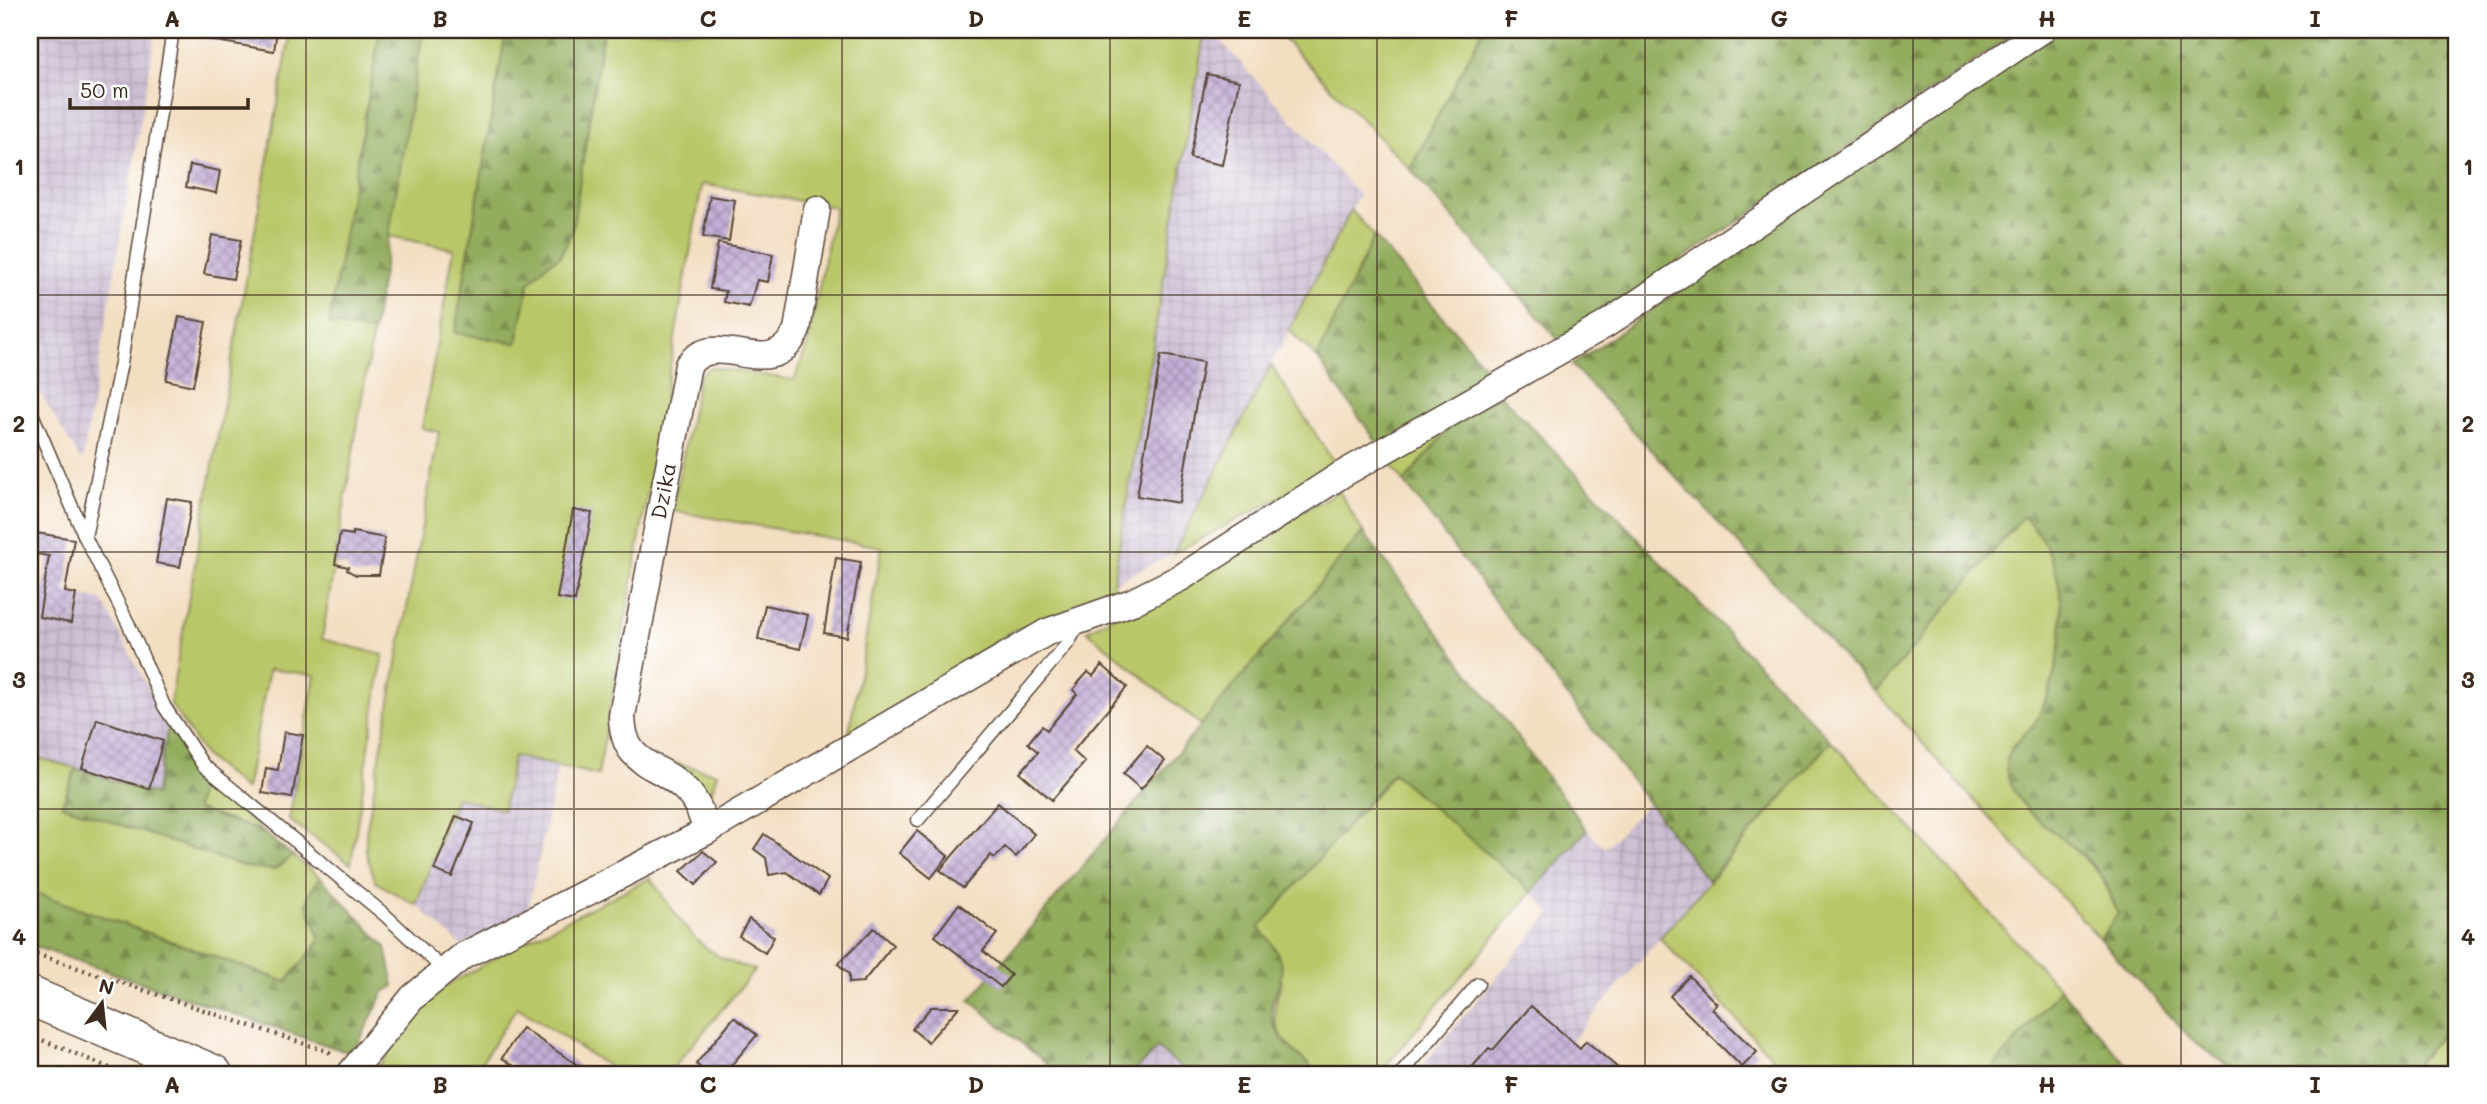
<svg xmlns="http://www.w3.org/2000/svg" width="2487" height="1104" font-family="Mali,sans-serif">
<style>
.industrial{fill:url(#industrial-grid)}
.green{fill:#bac769;stroke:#7a7844;stroke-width:2}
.forest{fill:url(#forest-firs);stroke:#676b3e;stroke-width:2}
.building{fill:url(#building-cross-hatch)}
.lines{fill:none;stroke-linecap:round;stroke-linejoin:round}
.service-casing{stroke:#574537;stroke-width:15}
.minor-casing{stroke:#574537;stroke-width:29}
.primary-casing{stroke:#574537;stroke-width:41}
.path{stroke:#574537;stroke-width:4.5;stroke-dasharray:2 5;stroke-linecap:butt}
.service{stroke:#fff;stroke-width:12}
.minor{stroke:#fff;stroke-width:26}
.primary{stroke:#fff;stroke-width:38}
.grid{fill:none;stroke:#3b2a1e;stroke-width:2;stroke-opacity:0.55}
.labels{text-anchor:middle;stroke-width:7;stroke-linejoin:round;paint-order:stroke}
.street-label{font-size:21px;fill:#3b2a1e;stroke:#fff}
.neatline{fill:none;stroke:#3b2a1e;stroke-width:2.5}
.grid-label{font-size:23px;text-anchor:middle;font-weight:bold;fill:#3b2a1e}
</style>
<defs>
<pattern id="industrial-grid" width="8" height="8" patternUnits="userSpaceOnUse" patternTransform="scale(1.75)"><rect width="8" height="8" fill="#ccbed3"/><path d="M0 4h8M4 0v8" fill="none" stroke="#b0a3b5"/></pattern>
<pattern id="forest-firs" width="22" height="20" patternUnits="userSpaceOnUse" patternTransform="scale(1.75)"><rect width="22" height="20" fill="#93ac5d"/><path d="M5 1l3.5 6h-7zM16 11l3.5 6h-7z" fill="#798c4c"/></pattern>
<pattern id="building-cross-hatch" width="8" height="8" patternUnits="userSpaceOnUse" patternTransform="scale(1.75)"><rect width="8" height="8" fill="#c3afd7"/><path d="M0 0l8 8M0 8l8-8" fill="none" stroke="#a08fae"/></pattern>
</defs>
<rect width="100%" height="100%" fill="#fff"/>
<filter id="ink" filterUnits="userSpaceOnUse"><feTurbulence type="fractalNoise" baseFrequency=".0143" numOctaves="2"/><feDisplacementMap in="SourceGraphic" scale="14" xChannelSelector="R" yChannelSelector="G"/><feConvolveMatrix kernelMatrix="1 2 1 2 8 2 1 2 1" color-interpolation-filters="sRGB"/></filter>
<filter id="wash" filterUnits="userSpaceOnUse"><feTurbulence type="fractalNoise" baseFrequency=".00686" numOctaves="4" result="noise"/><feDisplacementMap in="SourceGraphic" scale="28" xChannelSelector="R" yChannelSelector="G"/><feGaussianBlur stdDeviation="1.57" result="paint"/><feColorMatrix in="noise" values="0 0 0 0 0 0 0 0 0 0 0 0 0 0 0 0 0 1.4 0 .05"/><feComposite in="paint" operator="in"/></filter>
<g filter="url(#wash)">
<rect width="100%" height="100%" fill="#f3dec2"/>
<g class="industrial">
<path d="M30,30H156L82,462L30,377Z"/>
<path d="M1205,30H1211L1359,195L1174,553L1112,584Z"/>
<path d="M51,590L102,600L168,726L155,795L30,756V671L39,617Z"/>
<path d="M513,755L558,766L528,909L462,946L416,905L456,796Z"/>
<path d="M1649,803L1708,881L1543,1074H1415L1551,913L1532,892L1587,830L1605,848Z"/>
<path d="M1157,1048L1190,1074H1132Z"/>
</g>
<g class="green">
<path d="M291,30H380L329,323L373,332L322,639L383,655L351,864L289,820L315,675L269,669L246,790L205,756L170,703Z"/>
<path d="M423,30H506L455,332L517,343L529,283L545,266L560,256L572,232L603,30H1205L1110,602L1014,630L848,738L882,547L672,511L699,375L710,367L794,380L808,343L835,207L702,184L598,775L513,756L503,810L456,797L416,905L376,882L366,853V833L439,432L422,428L454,249L388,236Z"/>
<path d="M1275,30H1483L1410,169Z"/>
<path d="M1351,210L1374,236L1317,358L1289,330Z"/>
<path d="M1271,365L1337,467L1174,553Z"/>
<path d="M1461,414L1404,482L1387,459Z"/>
<path d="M1339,491L1363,532L1201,725L1087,631Z"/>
<path d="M2023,515C2076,567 2068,652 2039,716C2034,727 2020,738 2011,748L2027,810L2063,838L2101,875L2118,914L2100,939L1876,692Z"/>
<path d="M1831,741L2060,989L1988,1074H1788L1660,938Z"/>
<path d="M30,756L76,768L62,805L274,870L293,856L320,877C293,914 317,907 319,942L286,982L33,892L30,902Z"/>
<path d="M645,756L717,773L711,795Z"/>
<path d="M1394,773L1532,892L1379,1074H1319C1285,1042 1262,1030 1282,982L1258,928Z"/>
<path d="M202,776L263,832L196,809Z"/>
<path d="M650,878C684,924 696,956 755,970L668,1074H620L517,1007L474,1074H373L434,993L521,943Z"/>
<path d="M2457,1017V1074H2407Z"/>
</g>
<g class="forest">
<path d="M380,30H423L373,332L329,324Z"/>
<path d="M506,30H603L572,232L560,256L545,266L529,283L517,343L455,333Z"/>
<path d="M1483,30H2020L1560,342L1410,169Z"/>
<path d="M2057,30H2457V1017L2407,1074H2241L2196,1044L2100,939L2118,914C2113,902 2109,886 2101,875C2075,839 2018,820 2007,774C2001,747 2030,736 2039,716C2068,653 2076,567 2023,516L1876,692L1572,365Z"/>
<path d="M1374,236L1496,380L1379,445L1317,358Z"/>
<path d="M1501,395L1831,741L1708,881L1404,482L1461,414Z"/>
<path d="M1363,532L1587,830L1532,892L1393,773L1259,928C1308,980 1259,989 1275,1026C1282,1044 1306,1061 1319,1074H1190L1157,1048L1132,1074H1059L970,1000Z"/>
<path d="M168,726L202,776L196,809L263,832L293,856L274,870L245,867L62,805L76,768L155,795Z"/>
<path d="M320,877L386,947L394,986L384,992L353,1054L30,945V902L33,892L286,982L319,942C317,907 293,914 320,877Z"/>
<path d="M2060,989L2135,1074H1988Z"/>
</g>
<g id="blocks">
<g class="building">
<path d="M211,30H277L274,51L210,40Z"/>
<path d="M1207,74L1239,81L1222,165L1190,158Z"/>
<path d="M190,165L220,171L216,193L186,187Z"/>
<path d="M710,196L735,200L729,241L703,237Z"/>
<path d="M212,235L241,240L233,279L204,274Z"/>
<path d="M718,243L773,254L768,282L757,280L749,307L724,302L726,291L710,289Z"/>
<path d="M179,317L206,322L193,386L166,380Z"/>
<path d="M1161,355L1203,362L1179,503L1137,496Z"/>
<path d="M167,498L192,502L180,567L156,563Z"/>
<path d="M573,510L592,513L575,601L557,598Z"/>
<path d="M30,532L74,539L65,592L76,594L71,623L39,617L49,556L30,553Z"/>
<path d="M353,532L385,538L379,575H356L347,570L348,567L335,564L340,533L353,535Z"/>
<path d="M836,558L861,562L847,637L824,633Z"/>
<path d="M765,605L808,615L800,649L758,639Z"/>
<path d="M1102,665L1127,687L1073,751L1085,762L1052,800L1020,773L1038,752L1028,743L1042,726L1047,730L1077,694L1073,690L1080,681L1088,672L1093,676Z"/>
<path d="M97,719L163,741L149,789L82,768Z"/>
<path d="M284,732L303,735L292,798L262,793L266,768L278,770Z"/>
<path d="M1147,746L1165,761L1141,789L1123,774Z"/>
<path d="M998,803L1034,834L1016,857L1005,847L995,858L991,855L963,888L940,870Z"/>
<path d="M456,816L474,823L452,877L434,870Z"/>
<path d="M917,831L948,856L931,878L899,853Z"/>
<path d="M764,834L828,879L819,895L787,872L769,875L766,858L754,849Z"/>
<path d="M703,851L717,862L696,885L681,871Z"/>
<path d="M959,904L997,934L983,951L1011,975L1001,987L935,936Z"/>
<path d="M749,919L774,937L765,953L739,936Z"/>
<path d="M874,928L893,945L863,982L849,983V974L838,964Z"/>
<path d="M1689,976L1717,1004L1712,1009L1757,1052L1742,1067L1670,996Z"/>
<path d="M1531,1006L1580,1048L1586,1041L1625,1074H1466L1489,1048L1493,1050Z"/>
<path d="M931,1007H959L928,1042L912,1029Z"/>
<path d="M734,1017L757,1035L724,1074H708L696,1064Z"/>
<path d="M522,1028L591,1074H526L502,1058Z"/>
</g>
</g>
</g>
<g filter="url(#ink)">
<use href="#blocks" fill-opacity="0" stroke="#574537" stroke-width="2"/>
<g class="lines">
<defs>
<g id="service">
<path d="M30,409L85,537L128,623L164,706L203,765L385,915L445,971"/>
<path d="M85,537L121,363L173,30"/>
<path d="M918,820L1068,643L1079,624"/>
<path d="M1401,1074L1478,984"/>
</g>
<g id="minor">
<path d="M707,831C702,816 698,803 687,791C659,761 623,769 622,716L688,365C719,325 771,387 797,330L817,209"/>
<path d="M350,1074L413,997L463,956L707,831L1047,632L1132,602L1182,577L1341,475L1605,325L2042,30"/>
</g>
<path id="primary" d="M30,996L213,1074"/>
</defs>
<use href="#service" class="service-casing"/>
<use href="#minor" class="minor-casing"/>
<use href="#primary" class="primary-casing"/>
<g class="path">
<path d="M30,952L329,1052L332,1056"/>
<path d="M30,1035L124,1074"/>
</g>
<use href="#service" class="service"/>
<use href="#minor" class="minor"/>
<use href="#primary" class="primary"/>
</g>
</g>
<path class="grid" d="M306,30V1074M574,30V1074M842,30V1074M1110,30V1074M1377,30V1074M1645,30V1074M1913,30V1074M2181,30V1074M30,295H2457M30,552H2457M30,809H2457"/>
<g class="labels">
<g class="street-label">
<text transform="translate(664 491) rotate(-79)" y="7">Dzika</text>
</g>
</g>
<rect width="2487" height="1104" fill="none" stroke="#fff" stroke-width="77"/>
<g transform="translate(102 1003) rotate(15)" stroke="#ffffff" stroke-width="5" paint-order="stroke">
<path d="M0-5L12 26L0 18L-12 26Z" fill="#3b2a1e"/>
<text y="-10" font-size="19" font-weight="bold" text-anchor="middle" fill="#3b2a1e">N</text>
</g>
<path d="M70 98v10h178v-10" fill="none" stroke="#3b2a1e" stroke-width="3.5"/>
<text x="80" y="98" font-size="21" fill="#3b2a1e" stroke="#ffffff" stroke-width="5" paint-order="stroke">50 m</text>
<rect x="38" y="38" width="2410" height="1028" class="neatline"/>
<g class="grid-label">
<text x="172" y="27">A</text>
<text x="440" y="27">B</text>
<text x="708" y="27">C</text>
<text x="976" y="27">D</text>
<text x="1244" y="27">E</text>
<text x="1511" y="27">F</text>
<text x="1779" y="27">G</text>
<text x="2047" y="27">H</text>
<text x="2315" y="27">I</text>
<text x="19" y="175">1</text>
<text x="2468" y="175">1</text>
<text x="19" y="432">2</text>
<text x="2468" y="432">2</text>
<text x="19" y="688">3</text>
<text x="2468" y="688">3</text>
<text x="19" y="945">4</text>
<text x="2468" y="945">4</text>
<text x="172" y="1093">A</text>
<text x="440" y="1093">B</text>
<text x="708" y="1093">C</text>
<text x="976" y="1093">D</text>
<text x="1244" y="1093">E</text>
<text x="1511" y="1093">F</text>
<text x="1779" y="1093">G</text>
<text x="2047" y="1093">H</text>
<text x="2315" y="1093">I</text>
</g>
</svg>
